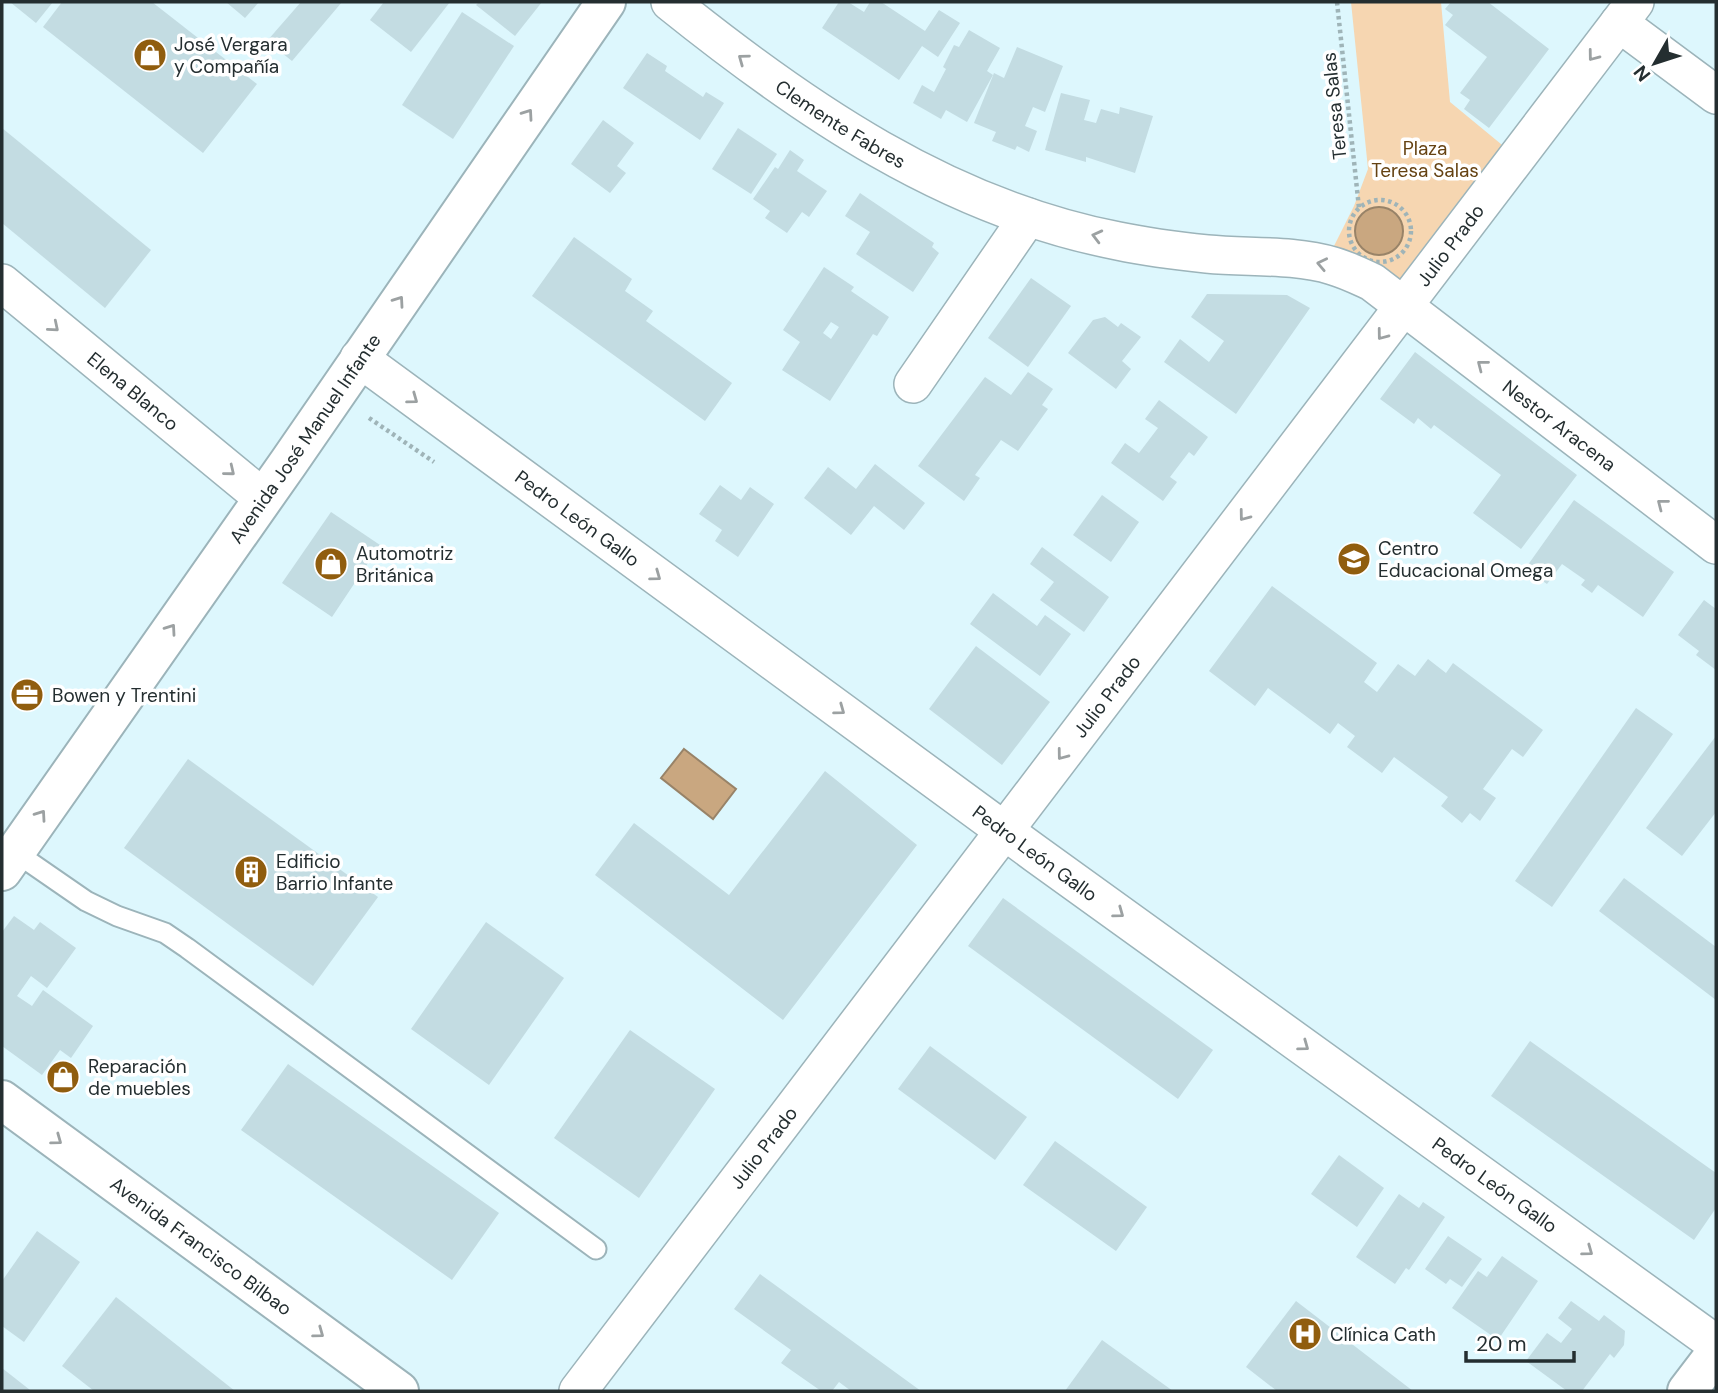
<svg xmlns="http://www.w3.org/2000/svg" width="1718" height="1393" font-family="'DM Sans',sans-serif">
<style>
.green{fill:#f6d6b1}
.water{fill:#c9a780;stroke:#988368;stroke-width:2}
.building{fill:#c3dce2;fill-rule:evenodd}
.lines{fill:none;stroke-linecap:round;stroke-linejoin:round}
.service-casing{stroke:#9cb4ba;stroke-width:23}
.minor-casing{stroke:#9cb4ba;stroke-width:40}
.tertiary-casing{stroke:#9cb4ba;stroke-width:42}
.secondary-casing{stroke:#9cb4ba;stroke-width:42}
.primary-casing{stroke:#9cb4ba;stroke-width:42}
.path{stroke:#9fb4b8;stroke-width:4.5;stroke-dasharray:3.5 3.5;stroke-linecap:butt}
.service{stroke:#fff;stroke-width:19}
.minor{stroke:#fff;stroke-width:37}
.tertiary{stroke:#fff;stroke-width:38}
.secondary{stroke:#fff;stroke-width:38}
.primary{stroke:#fff;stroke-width:38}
.oneway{stroke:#9ca1a2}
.labels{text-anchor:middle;stroke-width:7;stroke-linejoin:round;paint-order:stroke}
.poi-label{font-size:19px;fill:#242e30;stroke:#fff;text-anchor:start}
.street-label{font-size:19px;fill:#242e30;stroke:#fff}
.park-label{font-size:19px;fill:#654212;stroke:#fff}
</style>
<rect width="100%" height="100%" fill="#ddf7fd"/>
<path class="green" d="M1351,2H1441L1450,102L1507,149L1397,285L1330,254L1354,206L1368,169Z"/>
<g class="water">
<circle cx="1379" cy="231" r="24"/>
<path d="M684,749L736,789L713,819L661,778Z"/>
</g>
<g class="building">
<path d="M10,2H53L36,23Z"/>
<path d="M62,2H152L257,84L203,153L43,27Z"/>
<path d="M226,2H259L245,18Z"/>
<path d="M301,2H342L292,61L267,41Z"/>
<path d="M384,2H450L411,52L370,20Z"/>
<path d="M479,2H542L515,36L476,5Z"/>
<path d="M839,2H848L864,12L870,2H881L925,31L939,10L960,23L938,57L922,46L899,80L822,28Z"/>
<path d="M1451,2H1488L1549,49L1489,128L1464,109L1470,100L1460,93L1487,57L1445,25L1453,15L1445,9Z"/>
<path d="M462,12L514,46L453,139L402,105Z"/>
<path d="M969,30L1000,48L987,71L993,75L967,122L946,110L941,119L913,103L922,85L934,92L946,69L943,67L954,45L959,47Z"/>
<path d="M1017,47L1063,66L1045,112L1033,107L1025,126L1037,131L1029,152L1017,146L1015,150L992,141L996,132L974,123L994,73L1004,78Z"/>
<path d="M647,53L667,66L665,71L703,97L706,92L724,103L700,140L623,88Z"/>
<path d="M1061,93L1090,100L1084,120L1096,123L1101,109L1119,114L1120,107L1153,116L1135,173L1086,157V162L1045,150Z"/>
<path d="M603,120L634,143L617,166L626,173L610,193L571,164Z"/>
<path d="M2,128L151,250L105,308L2,223Z"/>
<path d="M738,128L777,154L751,194L712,169Z"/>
<path d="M790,150L804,160L797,171L827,191L809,217L802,212L787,233L765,218L770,211L753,199L775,167L778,169Z"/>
<path d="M860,193L934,243L932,247L939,253L913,292L856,254L870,232L845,216Z"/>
<path d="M574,237L632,279L625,291L653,311L646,321L732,383L705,421L532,296Z"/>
<path d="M824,267L854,287L851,291L889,317L877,336L873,334L830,401L782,370L800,342L783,330ZM831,322L839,327L831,339L823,333Z"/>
<path d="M1031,278L1071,306L1028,367L988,338Z"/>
<path d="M1207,294L1287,295L1310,308L1236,414L1164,362L1180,339L1209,362L1224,341L1191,317Z"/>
<path d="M1105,317L1118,327L1121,323L1141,337L1122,361L1131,369L1116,389L1068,353L1093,320Z"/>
<path d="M1415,352L1577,475L1521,549L1473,513L1501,475L1434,425L1431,429L1418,418L1414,424L1380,399Z"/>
<path d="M1028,372L1053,389L1042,405L1048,409L1018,451L1001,440L975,475L980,478L964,501L918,466L985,377L1011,395Z"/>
<path d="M1159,400L1208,437L1194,456L1189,452L1170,477L1177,482L1163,501L1111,463L1125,443L1139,453L1158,428L1145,419Z"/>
<path d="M875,464L925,503L904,530L874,506L851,535L804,498L828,467L856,489Z"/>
<path d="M720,485L741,500L750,487L774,504L738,557L715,541L722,530L699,514Z"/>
<path d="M1102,495L1139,522L1111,562L1073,535Z"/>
<path d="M1574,500L1674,572L1643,617L1598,585L1592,593L1581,585L1585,580L1562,564L1547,584L1525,569Z"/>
<path d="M331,512L380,545L332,617L282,583Z"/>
<path d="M1042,547L1109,597L1084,632L1040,600L1054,582L1030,564Z"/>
<path d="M1272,586L1377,663L1364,682L1377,692L1398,664L1415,676L1428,659L1446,673L1453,663L1543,730L1523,757L1512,749L1483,789L1496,798L1480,821L1470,813L1462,823L1441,806L1448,797L1394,757L1382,773L1347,747L1355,736L1338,723L1330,734L1268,688L1255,706L1209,671Z"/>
<path d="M993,593L1037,626L1045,615L1071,634L1040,676L970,624Z"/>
<path d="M1704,600L1716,609V670L1696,655L1699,651L1678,635Z"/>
<path d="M976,646L1050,702L1002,765L929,709Z"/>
<path d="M1636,708L1673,734L1552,907L1515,881Z"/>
<path d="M1716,736V812L1682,856L1646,828Z"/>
<path d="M188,759L378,897L313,986L124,848Z"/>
<path d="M825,771L917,845L783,1020L595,875L634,823L729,895Z"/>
<path d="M1624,878L1716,947V1000L1599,911Z"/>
<path d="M1003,898L1213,1050L1178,1099L968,946Z"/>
<path d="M14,916L34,930L40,922L76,948L47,988L31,976L17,996L32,1006L43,990L93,1026L71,1058L60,1050L42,1075L2,1046V932Z"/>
<path d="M486,922L564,978L489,1085L411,1029Z"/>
<path d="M630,1030L715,1089L639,1198L554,1138Z"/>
<path d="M1530,1041L1716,1173V1208L1694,1240L1491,1096Z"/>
<path d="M930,1046L1027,1117L995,1160L898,1089Z"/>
<path d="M288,1064L499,1213L452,1280L241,1130Z"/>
<path d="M1055,1141L1147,1207L1116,1251L1023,1185Z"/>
<path d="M1339,1155L1384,1188L1357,1227L1311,1194Z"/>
<path d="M1399,1194L1419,1208L1423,1202L1445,1217L1409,1270L1406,1268L1395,1284L1356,1257Z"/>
<path d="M37,1231L80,1262L24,1342L2,1326V1281Z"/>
<path d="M1448,1236L1482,1259L1462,1287L1450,1279L1446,1284L1425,1269Z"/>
<path d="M1502,1256L1538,1281L1498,1340L1452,1308L1478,1271L1487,1277Z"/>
<path d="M760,1274L921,1391H851L839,1382L832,1391H821L781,1363L791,1350L734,1309Z"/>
<path d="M116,1297L235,1391H94L62,1366Z"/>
<path d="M1296,1301L1413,1391H1277L1246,1367Z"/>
<path d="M1571,1301L1599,1321L1604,1315L1625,1331L1624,1345L1614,1358L1610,1354L1582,1391H1567L1526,1361L1547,1333L1561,1343L1572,1329L1558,1318Z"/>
<path d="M1102,1340L1173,1391H1065Z"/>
<path d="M2,1368L30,1390L29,1391H2Z"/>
</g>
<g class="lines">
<defs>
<path id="service" d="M15,852L86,901L117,916L165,933L187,948L596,1249"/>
<g id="minor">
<path id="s1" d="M670,2C803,109 947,208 1118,241C1147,247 1178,251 1207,254C1248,258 1293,254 1333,266C1347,270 1359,276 1372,282L1716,545"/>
<path d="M1619,23L1716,95"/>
<path id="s2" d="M2,283L263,498"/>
<path id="s3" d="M359,358L1036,854L1716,1344"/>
<path d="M913,384L1028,217"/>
<path id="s4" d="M578,1391L1635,2"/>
</g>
<g id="tertiary">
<path id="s5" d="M2,871L289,462L606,2"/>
</g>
<path id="secondary" d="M1687,1391L1716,1353"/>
<g id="primary">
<path id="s6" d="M2,1100L399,1391"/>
</g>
</defs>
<use href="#service" class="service-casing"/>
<use href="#minor" class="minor-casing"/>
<use href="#tertiary" class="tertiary-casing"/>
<use href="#secondary" class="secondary-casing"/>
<use href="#primary" class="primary-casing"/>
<g class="path">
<path d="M1337,2L1359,208"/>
<circle cx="1380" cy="231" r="31"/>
<path d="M369,418L434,462"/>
</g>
<use href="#service" class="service"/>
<use href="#minor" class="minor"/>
<use href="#tertiary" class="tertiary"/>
<use href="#secondary" class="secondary"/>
<use href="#primary" class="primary"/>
</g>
<defs><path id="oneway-chevron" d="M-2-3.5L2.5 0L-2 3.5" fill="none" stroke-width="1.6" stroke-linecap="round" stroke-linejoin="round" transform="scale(1.75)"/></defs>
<g class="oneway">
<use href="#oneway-chevron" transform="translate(1593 56) rotate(127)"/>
<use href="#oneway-chevron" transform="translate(743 59) rotate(-144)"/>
<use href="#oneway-chevron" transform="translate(528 114) rotate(-55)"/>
<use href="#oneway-chevron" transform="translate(1097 236) rotate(-166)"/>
<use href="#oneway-chevron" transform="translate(1322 264) rotate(-168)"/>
<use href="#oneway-chevron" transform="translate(399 301) rotate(-55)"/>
<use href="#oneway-chevron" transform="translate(54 327) rotate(40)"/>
<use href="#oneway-chevron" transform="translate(1382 335) rotate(127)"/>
<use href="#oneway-chevron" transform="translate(1482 365) rotate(-142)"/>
<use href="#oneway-chevron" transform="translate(413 399) rotate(36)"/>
<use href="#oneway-chevron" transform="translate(230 471) rotate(39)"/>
<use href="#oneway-chevron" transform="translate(1662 504) rotate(-142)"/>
<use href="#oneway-chevron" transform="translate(1244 516) rotate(127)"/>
<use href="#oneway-chevron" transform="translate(656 576) rotate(36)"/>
<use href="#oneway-chevron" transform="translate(171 629) rotate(-55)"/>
<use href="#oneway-chevron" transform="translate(840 710) rotate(36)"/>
<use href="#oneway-chevron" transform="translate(1062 755) rotate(127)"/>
<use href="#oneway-chevron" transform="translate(41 815) rotate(-55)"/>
<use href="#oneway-chevron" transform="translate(1119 913) rotate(36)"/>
<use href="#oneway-chevron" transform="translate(1304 1046) rotate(36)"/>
<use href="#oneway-chevron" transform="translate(57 1140) rotate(36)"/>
<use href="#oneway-chevron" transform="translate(1588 1251) rotate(36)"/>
<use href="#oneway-chevron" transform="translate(319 1333) rotate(36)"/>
</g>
<defs>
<symbol id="shop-disc" viewBox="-11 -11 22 22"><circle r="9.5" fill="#905d0e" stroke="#fff"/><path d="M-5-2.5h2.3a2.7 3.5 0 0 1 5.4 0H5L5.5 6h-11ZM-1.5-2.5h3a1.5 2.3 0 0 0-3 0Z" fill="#fff"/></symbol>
<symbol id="school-disc" viewBox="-11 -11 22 22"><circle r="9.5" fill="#905d0e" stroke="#fff"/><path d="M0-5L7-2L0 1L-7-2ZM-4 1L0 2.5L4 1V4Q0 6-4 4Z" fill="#fff"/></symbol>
<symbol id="office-disc" viewBox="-11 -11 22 22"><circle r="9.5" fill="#905d0e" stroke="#fff"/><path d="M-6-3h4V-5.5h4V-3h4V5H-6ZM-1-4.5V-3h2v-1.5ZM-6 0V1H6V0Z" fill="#fff"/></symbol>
<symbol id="building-disc" viewBox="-11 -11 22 22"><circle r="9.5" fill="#905d0e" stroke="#fff"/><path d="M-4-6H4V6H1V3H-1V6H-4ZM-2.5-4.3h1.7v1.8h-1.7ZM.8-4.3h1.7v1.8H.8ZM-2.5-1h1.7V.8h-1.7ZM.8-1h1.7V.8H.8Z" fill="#fff"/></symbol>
<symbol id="hospital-disc" viewBox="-11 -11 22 22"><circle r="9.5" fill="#905d0e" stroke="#fff"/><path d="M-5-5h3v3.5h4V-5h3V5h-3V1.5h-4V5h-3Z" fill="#fff"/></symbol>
</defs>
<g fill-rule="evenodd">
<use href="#shop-disc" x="131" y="36" width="38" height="38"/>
<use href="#school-disc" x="1335" y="540" width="38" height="38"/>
<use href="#shop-disc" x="312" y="545" width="38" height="38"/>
<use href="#office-disc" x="8" y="676" width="38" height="38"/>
<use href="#building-disc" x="232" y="853" width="38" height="38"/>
<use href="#shop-disc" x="44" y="1058" width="38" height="38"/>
<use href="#hospital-disc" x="1286" y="1315" width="38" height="38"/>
</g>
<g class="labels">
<g class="poi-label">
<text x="174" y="51">José Vergara<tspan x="174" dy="22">y Compañía</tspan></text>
<text x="1378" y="555">Centro<tspan x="1378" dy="22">Educacional Omega</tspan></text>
<text x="356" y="560">Automotriz<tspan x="356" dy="22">Británica</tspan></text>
<text x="52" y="702">Bowen y Trentini</text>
<text x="276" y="868">Edificio<tspan x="276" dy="22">Barrio Infante</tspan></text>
<text x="88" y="1073">Reparación<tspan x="88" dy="22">de muebles</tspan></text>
<text x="1330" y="1341">Clínica Cath</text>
</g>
<g class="street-label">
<text transform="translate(1334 106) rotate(-96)" y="7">Teresa Salas</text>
<text dy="7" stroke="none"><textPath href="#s1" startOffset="210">Clemente Fabres</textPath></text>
<text dy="7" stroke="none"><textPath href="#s4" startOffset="1440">Julio Prado</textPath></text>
<text dy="7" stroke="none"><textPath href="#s2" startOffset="170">Elena Blanco</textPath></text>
<text dy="7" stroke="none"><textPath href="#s1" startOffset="1008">Nestor Aracena</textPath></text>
<text dy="7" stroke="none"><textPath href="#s5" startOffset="528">Avenida José Manuel Infante</textPath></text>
<text dy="7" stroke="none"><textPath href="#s3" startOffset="271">Pedro León Gallo</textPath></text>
<text dy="7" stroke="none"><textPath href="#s4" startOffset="873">Julio Prado</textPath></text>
<text dy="7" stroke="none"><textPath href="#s3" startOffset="838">Pedro León Gallo</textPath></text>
<text dy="7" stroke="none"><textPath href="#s4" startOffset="306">Julio Prado</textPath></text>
<text dy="7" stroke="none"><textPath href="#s3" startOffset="1405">Pedro León Gallo</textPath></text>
<text dy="7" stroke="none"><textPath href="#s6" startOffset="247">Avenida Francisco Bilbao</textPath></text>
</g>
<g class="park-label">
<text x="1425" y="155">Plaza<tspan x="1425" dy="22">Teresa Salas</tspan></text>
</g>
</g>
<rect width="1718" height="1393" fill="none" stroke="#242e30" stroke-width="7"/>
<g transform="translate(1655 63) rotate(231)" stroke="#ffffff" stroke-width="5" paint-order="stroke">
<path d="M0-5L12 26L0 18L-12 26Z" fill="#242e30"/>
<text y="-10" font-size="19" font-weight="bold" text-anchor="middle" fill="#242e30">N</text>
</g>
<path d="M1466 1351v10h108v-10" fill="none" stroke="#242e30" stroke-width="3.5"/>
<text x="1476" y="1351" font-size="21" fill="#242e30" stroke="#ffffff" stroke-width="5" paint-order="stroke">20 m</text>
</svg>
